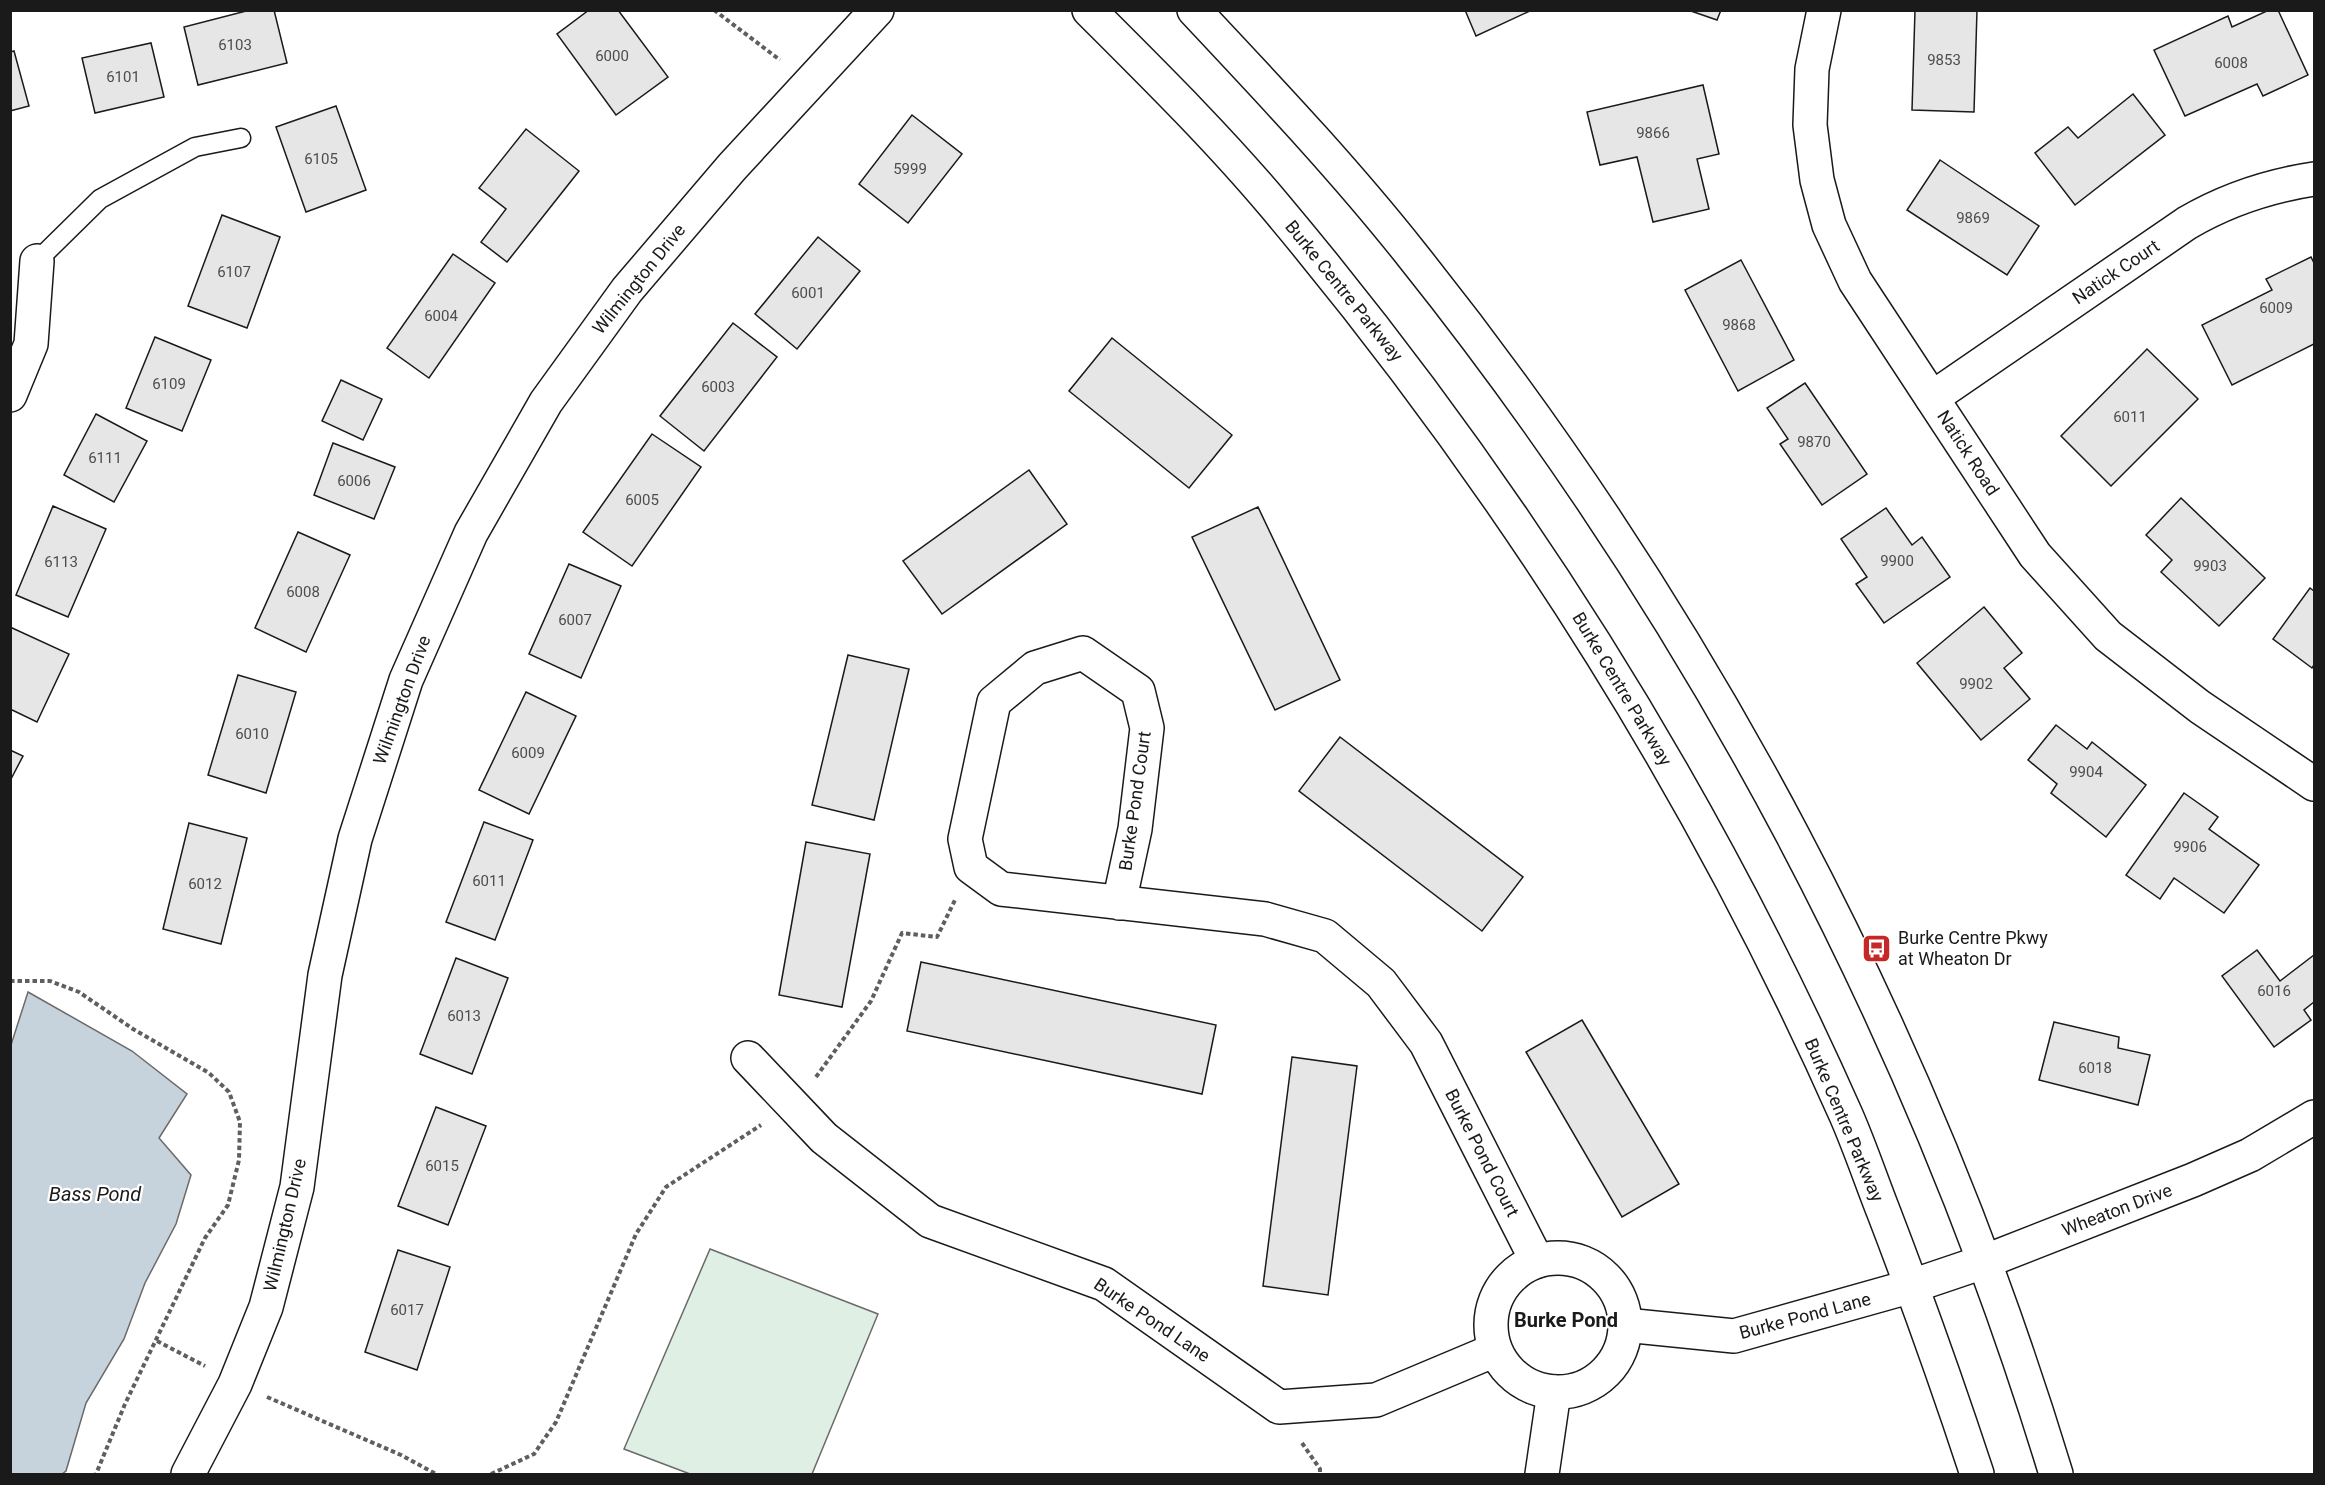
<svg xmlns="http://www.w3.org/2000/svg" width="2325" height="1485" font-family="Roboto,sans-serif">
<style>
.green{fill:#e0efe3;stroke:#6a6a6a;stroke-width:1.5}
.water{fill:#c6d2dc;stroke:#6a6a6a;stroke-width:1.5}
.building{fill:#e6e6e6;stroke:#1a1a1a;stroke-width:1.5}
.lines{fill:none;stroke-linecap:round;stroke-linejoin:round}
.service-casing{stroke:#1a1a1a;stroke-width:21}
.minor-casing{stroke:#1a1a1a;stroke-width:36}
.secondary-casing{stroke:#1a1a1a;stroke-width:36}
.path{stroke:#5f5f5f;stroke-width:4;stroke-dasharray:4.5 3;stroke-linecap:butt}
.service{stroke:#fff;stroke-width:18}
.minor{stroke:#fff;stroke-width:33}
.secondary{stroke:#fff;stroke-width:33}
.labels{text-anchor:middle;stroke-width:4.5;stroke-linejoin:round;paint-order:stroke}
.number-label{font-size:15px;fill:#4d4d4d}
.street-label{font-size:18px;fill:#1a1a1a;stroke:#fff}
.poi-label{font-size:18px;fill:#1a1a1a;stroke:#fff;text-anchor:start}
.water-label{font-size:20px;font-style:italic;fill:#1a1a1a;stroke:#fff}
.neighbourhood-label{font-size:20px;font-weight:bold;fill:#1a1a1a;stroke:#fff}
</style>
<rect width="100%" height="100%" fill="#fff"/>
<path class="green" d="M710,1249L878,1314L812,1474H690L624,1449Z"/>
<path class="water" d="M28,992L132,1051L187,1094L159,1138L191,1175L176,1224L145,1283L124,1339L86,1403L66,1471L62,1474H11L10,1048Z"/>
<g class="building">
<path d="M250,10H274L287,63L198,85L184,27Z"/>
<path d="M589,10H618L668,77L616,115L557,34Z"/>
<path d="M1465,10H1532L1476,36Z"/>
<path d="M1688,10H1721L1717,20Z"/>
<path d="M1915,10H1977L1974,112L1912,110Z"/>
<path d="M2269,10H2278L2308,75L2263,96L2257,84L2185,116L2154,50L2228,16L2232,27Z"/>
<path d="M151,43L164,97L95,113L82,58Z"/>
<path d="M14,51L29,106L10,111V52Z"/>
<path d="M1703,85L1719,154L1697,159L1709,209L1653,222L1637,157L1600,165L1587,112Z"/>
<path d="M2133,94L2165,135L2075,205L2035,153L2068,127L2078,138Z"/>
<path d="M336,106L366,190L306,212L276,127Z"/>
<path d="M912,115L962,154L908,223L859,184Z"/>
<path d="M526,129L579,171L507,262L481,242L506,209L479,188Z"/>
<path d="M1940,160L2039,226L2007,275L1907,210Z"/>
<path d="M222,215L280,237L247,328L188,306Z"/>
<path d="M818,237L860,271L797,349L755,314Z"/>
<path d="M453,254L495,283L429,378L387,348Z"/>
<path d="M2311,257L2314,263V344L2232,385L2202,325L2272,290L2266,279Z"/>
<path d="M1741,260L1794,360L1738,391L1685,290Z"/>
<path d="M733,323L777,357L704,451L660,416Z"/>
<path d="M155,337L211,360L182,431L126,408Z"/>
<path d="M1112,338L1232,435L1189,488L1069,391Z"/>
<path d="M2147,349L2198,399L2111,486L2061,436Z"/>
<path d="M341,380L382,399L363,440L322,421Z"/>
<path d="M1805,383L1867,474L1822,505L1780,444L1788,439L1767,408Z"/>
<path d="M96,414L147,441L114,502L64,475Z"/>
<path d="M652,434L701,467L632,566L583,532Z"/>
<path d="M333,443L395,467L374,519L314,495Z"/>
<path d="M1029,470L1067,524L942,614L903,561Z"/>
<path d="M2181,498L2265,578L2219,626L2161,572L2172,560L2146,535Z"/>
<path d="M53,506L106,529L68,617L16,595Z"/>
<path d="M1258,507L1340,680L1275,710L1192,537Z"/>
<path d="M1886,508L1912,545L1922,537L1950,577L1884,623L1856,584L1867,577L1841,539Z"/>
<path d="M298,532L350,555L306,652L255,628Z"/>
<path d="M569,564L621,586L581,678L529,654Z"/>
<path d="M2310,588L2314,591V665L2312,668L2273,639Z"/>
<path d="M1984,607L2022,653L2004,668L2030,699L1981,740L1917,663Z"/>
<path d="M10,627L69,654L37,722L10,709Z"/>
<path d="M848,655L909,669L874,820L812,805Z"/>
<path d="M238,675L296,692L266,793L208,775Z"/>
<path d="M526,692L576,716L529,814L479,790Z"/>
<path d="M2056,725L2087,749L2092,742L2146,785L2106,837L2051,793L2057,784L2028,760Z"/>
<path d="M1340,737L1523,877L1482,931L1299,791Z"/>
<path d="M10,750L23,756L10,781Z"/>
<path d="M2184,793L2218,817L2209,829L2259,865L2224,913L2174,878L2160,899L2126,875Z"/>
<path d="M484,822L533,840L495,940L446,922Z"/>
<path d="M189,823L247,838L221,944L163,929Z"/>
<path d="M806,842L870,854L842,1007L779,995Z"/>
<path d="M2257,950L2280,981L2314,955V1002L2304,1010L2311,1020L2274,1047L2222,976Z"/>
<path d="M456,958L508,978L472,1074L420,1054Z"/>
<path d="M921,962L1216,1025L1202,1094L907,1031Z"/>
<path d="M1582,1020L1679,1184L1622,1217L1526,1052Z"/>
<path d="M2054,1022L2119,1037L2118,1048L2150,1055L2138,1105L2039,1080Z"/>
<path d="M1292,1057L1357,1066L1328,1295L1263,1286Z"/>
<path d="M436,1107L486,1126L448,1225L398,1206Z"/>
<path d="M398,1250L450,1267L417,1370L365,1352Z"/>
</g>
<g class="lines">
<defs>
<path id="service" d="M37,261L100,199L195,147L241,138"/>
<g id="minor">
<path d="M1824,10L1812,69L1810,125L1817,180L1829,225L1855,281L2035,555L2108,636L2200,707L2314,784"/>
<path d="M10,395L31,344L37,261"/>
<path d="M1932,398L2187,223C2228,199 2268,186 2314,179"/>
<path d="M1119,903L1135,829L1147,728L1138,691L1083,653L1035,668L994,702L965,839L971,867L1001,889L1265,919L1325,936L1381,983L1426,1043L1537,1261"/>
<path d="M748,1058L824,1138L930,1221L1104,1284L1279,1407L1376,1400L1495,1350"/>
<circle cx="1558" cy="1325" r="67"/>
<path d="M1625,1325L1734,1336L1912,1286L1986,1261L2193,1180L2250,1155L2314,1117"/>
<path d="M188,1474L235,1384L266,1307L297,1187L325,975L355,839L406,680L471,533L546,402L627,290L732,167L877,10"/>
<path d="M1542,1474L1554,1392"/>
</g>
<g id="secondary">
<path d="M1089,10C1153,74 1217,137 1275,206C1506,481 1700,786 1846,1115C1860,1147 1871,1180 1884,1213C1917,1299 1948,1386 1977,1474"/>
<path d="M1194,10C1269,90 1344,169 1412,255C1701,616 1922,1032 2056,1474"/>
</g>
</defs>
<use href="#service" class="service-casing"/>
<use href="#minor" class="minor-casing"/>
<use href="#secondary" class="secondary-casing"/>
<g class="path">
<path d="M714,10L780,60"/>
<path d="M10,981H50L79,992L133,1029L209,1073L229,1092L240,1122L239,1160L228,1205L205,1238L125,1404L96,1474"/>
<path d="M816,1077L871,1001L902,933L937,937L955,900"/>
<path d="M157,1341L205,1366"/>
<path d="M267,1397L401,1455L436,1474"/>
<path d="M1302,1443L1320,1469V1474"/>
<path d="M491,1474L534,1454L556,1422L636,1234L666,1187L761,1125"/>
</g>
<use href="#service" class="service"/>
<use href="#minor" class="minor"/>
<use href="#secondary" class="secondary"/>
</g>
<defs>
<symbol id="bus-square" viewBox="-11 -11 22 22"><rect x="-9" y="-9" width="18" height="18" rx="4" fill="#c62828" stroke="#fff"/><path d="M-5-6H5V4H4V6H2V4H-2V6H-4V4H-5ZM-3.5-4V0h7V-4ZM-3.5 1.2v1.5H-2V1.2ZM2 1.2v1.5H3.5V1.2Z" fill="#fff"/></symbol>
</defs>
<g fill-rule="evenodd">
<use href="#bus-square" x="1860" y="932" width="33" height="33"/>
</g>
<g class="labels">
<g class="number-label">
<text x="235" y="50">6103</text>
<text x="612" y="61">6000</text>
<text x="1944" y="65">9853</text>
<text x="2231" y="68">6008</text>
<text x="123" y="82">6101</text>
<text x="1653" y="138">9866</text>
<text x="321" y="164">6105</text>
<text x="910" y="174">5999</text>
<text x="1973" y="223">9869</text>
<text x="234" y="277">6107</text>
<text x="808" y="298">6001</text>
<text x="2276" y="313">6009</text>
<text x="441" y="321">6004</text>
<text x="1739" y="330">9868</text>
<text x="169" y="389">6109</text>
<text x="718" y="392">6003</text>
<text x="2130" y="422">6011</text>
<text x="1814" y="447">9870</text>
<text x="105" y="463">6111</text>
<text x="354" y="486">6006</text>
<text x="642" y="505">6005</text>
<text x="1897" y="566">9900</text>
<text x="61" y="567">6113</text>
<text x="2210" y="571">9903</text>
<text x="303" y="597">6008</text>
<text x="575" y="625">6007</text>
<text x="1976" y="689">9902</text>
<text x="252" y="739">6010</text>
<text x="528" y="758">6009</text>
<text x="2086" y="777">9904</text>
<text x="2190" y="852">9906</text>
<text x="489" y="886">6011</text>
<text x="205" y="889">6012</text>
<text x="2274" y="996">6016</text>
<text x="464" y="1021">6013</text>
<text x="2095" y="1073">6018</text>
<text x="442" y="1171">6015</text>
<text x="407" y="1315">6017</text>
</g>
<g class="street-label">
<text transform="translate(2116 272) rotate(-34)" y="6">Natick Court</text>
<text transform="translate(639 279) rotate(-51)" y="6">Wilmington Drive</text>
<text transform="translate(1344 291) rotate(51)" y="6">Burke Centre Parkway</text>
<text transform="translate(1968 453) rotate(57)" y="6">Natick Road</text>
<text transform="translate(1622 689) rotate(59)" y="6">Burke Centre Parkway</text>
<text transform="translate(402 700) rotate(-70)" y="6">Wilmington Drive</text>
<text transform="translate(1135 801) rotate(-82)" y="6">Burke Pond Court</text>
<text transform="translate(1844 1120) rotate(67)" y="6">Burke Centre Parkway</text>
<text transform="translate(1482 1153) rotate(63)" y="6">Burke Pond Court</text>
<text transform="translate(2117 1210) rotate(-21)" y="6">Wheaton Drive</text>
<text transform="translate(285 1225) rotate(-77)" y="6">Wilmington Drive</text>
<text transform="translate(1805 1316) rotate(-15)" y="6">Burke Pond Lane</text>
<text transform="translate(1152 1320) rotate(34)" y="6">Burke Pond Lane</text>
</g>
<g class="poi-label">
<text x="1898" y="944">Burke Centre Pkwy<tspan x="1898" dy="21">at Wheaton Dr</tspan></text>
</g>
<g class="water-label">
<text x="95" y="1201">Bass Pond</text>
</g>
<g class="neighbourhood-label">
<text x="1566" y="1327">Burke Pond</text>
</g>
</g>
<rect width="2325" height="1485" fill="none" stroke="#1a1a1a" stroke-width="24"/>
</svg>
